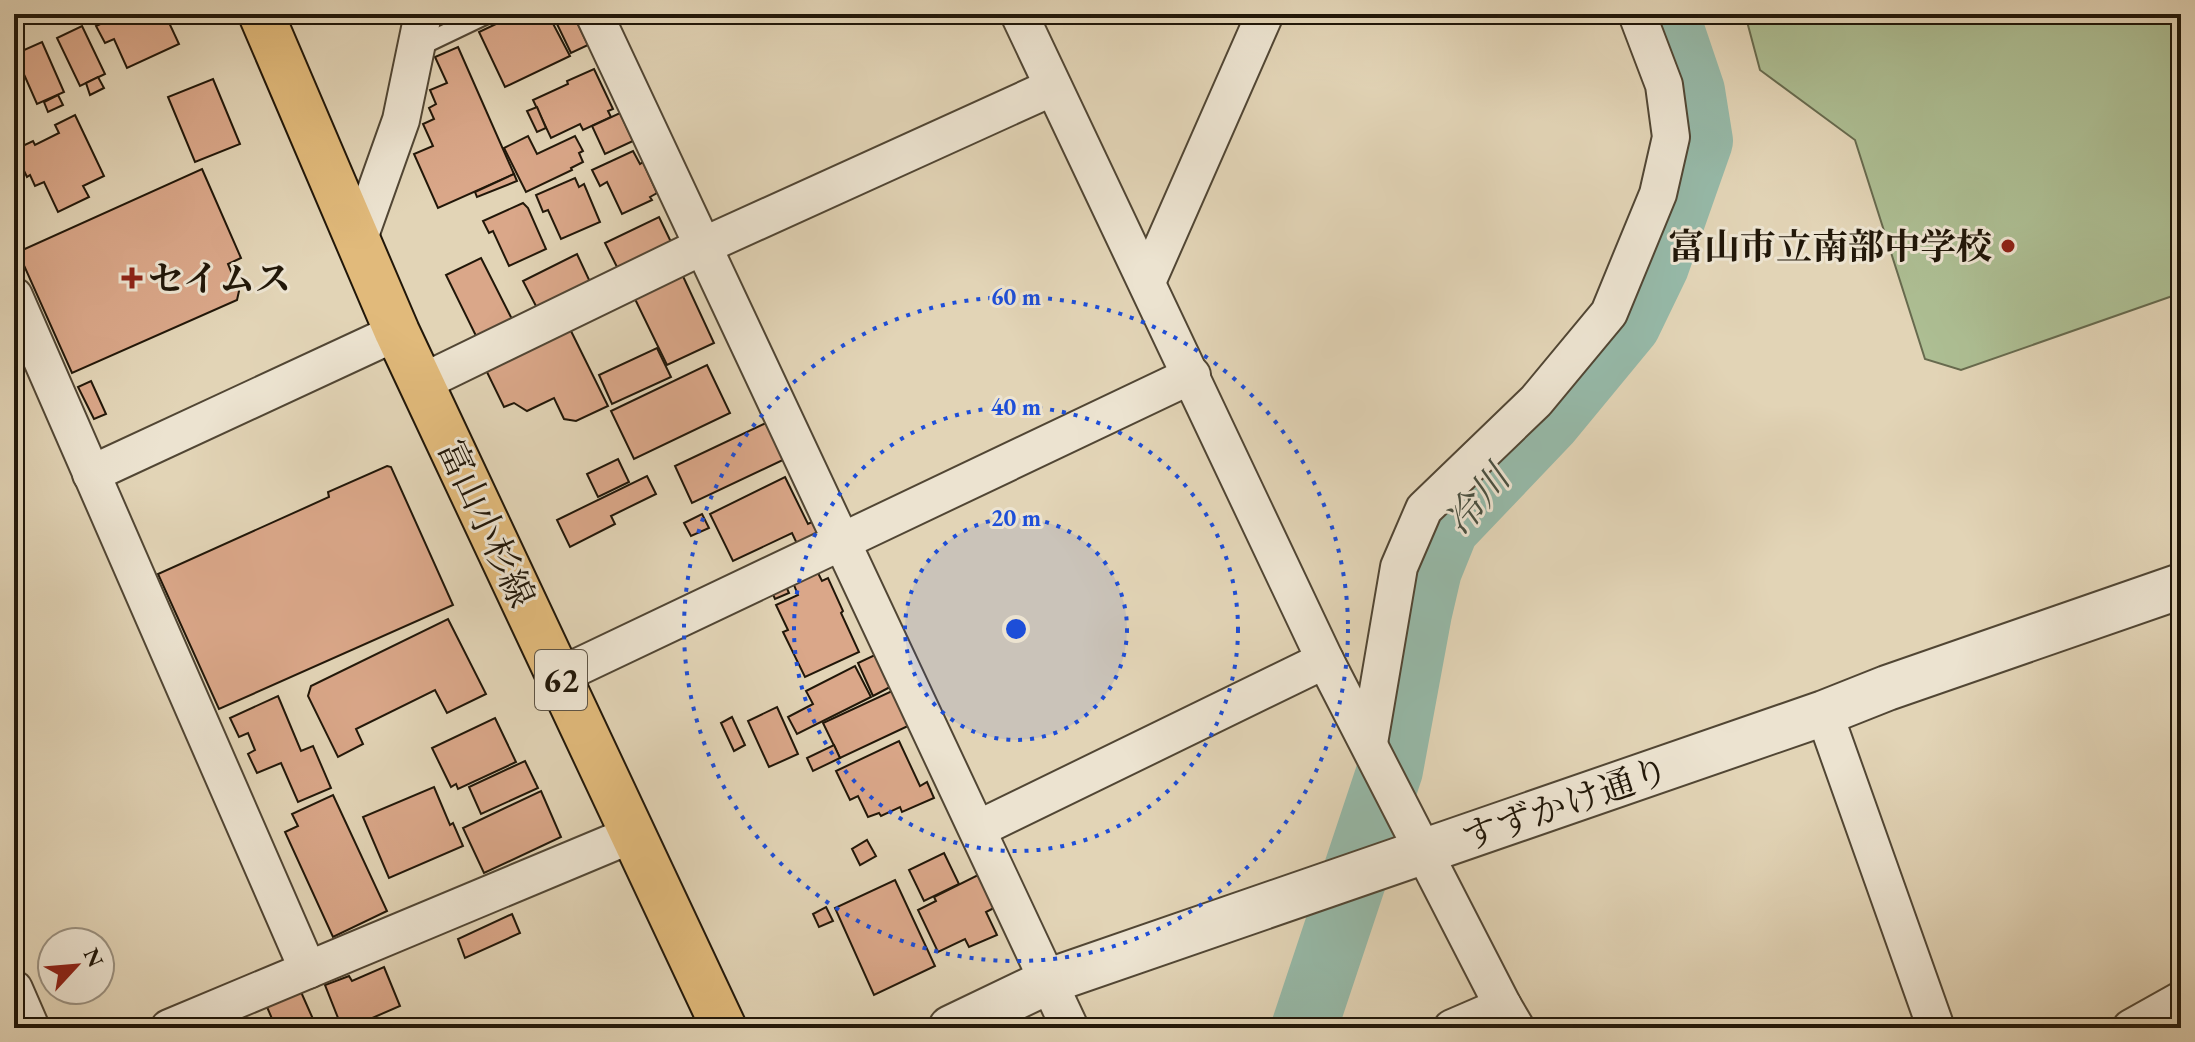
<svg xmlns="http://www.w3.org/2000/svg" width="2195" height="1042" font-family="'EB Garamond','Noto Serif JP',serif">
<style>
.green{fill:#adbe93;stroke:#676a4e;stroke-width:2}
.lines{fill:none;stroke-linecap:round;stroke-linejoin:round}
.river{stroke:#96b9a8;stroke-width:66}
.building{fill:#daa789;stroke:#211709;stroke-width:2}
.service-casing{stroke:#514634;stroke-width:22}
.minor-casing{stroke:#514634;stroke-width:40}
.tertiary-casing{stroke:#514634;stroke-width:48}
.primary-casing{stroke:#211709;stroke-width:48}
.service{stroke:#ece3d0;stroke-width:18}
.minor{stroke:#ece3d0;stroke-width:36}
.tertiary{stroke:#ece3d0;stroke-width:44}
.primary{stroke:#e1ba7b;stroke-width:44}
.ring{fill:none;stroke:#1d4ed8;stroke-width:4;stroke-dasharray:4 8}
.poi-dot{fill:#8f2418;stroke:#ece3d0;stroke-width:3}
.labels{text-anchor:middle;stroke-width:6;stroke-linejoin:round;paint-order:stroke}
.shield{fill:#ece3d0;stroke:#5e5445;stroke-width:2}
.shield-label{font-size:34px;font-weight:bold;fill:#211709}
.poi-label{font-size:36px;font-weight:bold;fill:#211709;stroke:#ece3d0;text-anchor:end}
.street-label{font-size:36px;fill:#211709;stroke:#ece3d0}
.water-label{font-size:38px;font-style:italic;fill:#4a5041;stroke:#ece3d0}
.centre{fill:#1d4ed8;stroke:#ece3d0;stroke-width:4}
.ring-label{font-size:24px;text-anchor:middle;font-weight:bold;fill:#1d4ed8;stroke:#ece3d0;stroke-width:6;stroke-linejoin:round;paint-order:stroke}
</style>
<rect width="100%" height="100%" fill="#e2d4b6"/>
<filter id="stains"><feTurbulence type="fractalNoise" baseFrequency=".0025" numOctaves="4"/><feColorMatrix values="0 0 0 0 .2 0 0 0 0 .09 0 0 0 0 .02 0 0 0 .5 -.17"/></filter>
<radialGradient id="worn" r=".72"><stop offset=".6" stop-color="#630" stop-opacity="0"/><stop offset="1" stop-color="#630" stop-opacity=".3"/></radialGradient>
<path class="green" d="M1745,14H2181V293L1961,370L1925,359L1855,140L1760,70Z"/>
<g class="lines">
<path class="river" d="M1304,1028L1390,770L1419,613L1429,570L1446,528L1548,421L1628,324L1656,266L1700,141L1692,91L1666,14"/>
</g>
<g class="building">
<path d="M104,14H165L179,44L127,68L114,39L105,43L96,26L107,21Z"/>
<path d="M517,14H548L570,56L505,87L479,32Z"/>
<path d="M574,16L588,45L571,53L557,24Z"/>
<path d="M82,26L105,74L80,86L57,38Z"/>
<path d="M42,42L64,92L37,104L15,54Z"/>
<path d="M458,47L514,174L438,208L414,154L433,146L423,124L434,119L429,108L436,104L430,90L447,83L435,57Z"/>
<path d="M594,69L613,109L608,111L611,117L583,130L580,124L551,138L533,100L568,84L567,81Z"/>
<path d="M98,77L104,88L90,95L86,83Z"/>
<path d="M213,79L240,144L195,162L168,97Z"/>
<path d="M14,89L23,109L14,112Z"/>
<path d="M58,95L63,105L48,112L44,102Z"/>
<path d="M537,107L546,128L537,132L527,111Z"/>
<path d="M620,113L633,141L605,154L592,126Z"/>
<path d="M75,115L104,176L83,186L89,197L58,212L44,182L35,186L30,175L27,177L14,150L33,141L35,145L59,133L55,125Z"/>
<path d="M528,136L537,154L575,136L583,151L579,153L583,162L571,168L572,170L526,192L504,148Z"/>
<path d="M633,151L640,164L643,162L657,193L650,197L652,200L622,214L607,182L600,186L592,170Z"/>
<path d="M202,169L241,258L228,264L239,291L237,300L72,373L18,252Z"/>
<path d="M514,174L517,181L477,197L475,192Z"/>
<path d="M575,178L579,187L584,184L600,222L561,239L548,210L543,212L536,195Z"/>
<path d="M523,203L528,208L546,249L509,266L493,231L489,233L483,221Z"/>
<path d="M659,217L672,244L618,269L605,243Z"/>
<path d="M577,254L591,284L538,310L523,281Z"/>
<path d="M481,258L516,327L480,344L446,275Z"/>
<path d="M681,272L714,343L667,365L633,295Z"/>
<path d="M568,325L608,406L576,421L564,419L554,398L527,411L514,403L504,407L484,366Z"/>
<path d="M657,348L671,377L612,404L599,375Z"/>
<path d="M707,365L730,413L634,459L611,411Z"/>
<path d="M91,381L106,414L94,419L78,387Z"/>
<path d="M768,422L785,459L692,503L675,466Z"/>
<path d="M618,459L629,482L598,497L587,474Z"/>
<path d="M387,466L391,467L453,605L219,709L158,574L329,497L328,492Z"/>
<path d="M647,476L656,494L611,516L615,524L570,547L557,520Z"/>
<path d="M785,477L808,524L814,521L821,537L799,548L792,533L733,561L710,514Z"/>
<path d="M702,514L709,528L691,536L684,523Z"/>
<path d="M816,569L822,581L828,578L843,611L841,613L859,652L805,677L783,632L788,630L776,605L798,595L792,580Z"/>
<path d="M785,584L789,593L775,599L771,590Z"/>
<path d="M448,619L486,694L447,713L435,690L356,729L363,744L338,757L308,696L311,686Z"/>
<path d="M877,654L892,686L873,696L858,663Z"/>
<path d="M855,666L871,697L797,734L788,717L813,704L806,691Z"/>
<path d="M892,691L908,726L840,758L823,723Z"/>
<path d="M278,696L301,751L313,746L331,788L298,802L281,763L257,773L248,754L255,750L248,733L239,737L230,718Z"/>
<path d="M777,707L798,754L769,767L748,721Z"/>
<path d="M732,717L745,745L734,751L721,723Z"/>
<path d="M495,718L516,762L458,789L456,784L451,787L432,748Z"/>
<path d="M899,741L920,786L927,782L934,798L902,812L900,807L881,816L879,813L868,817L858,796L850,800L836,771Z"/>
<path d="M834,745L840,758L813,771L807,758Z"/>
<path d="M525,761L538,788L481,814L469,787Z"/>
<path d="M434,787L450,825L453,823L463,846L389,878L363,817Z"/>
<path d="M541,791L561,837L484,873L463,828Z"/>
<path d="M333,795L387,911L333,937L285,832L298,826L292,814Z"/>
<path d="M867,840L876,856L860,865L852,849Z"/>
<path d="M944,853L959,884L924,901L909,870Z"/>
<path d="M978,875L994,908L986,912L997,935L969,947L965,939L938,952L918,910L936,901L934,897Z"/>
<path d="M895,880L935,966L874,995L835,908Z"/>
<path d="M826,907L833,921L819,927L813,914Z"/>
<path d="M512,914L520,933L465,958L458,939Z"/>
<path d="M384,967L400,1006L349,1028H342L325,985L349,976L352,981Z"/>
<path d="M301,992L317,1028H276L267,1007Z"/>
</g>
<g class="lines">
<defs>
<path id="service" d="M416,48L487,14"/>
<g id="minor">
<path d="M594,14L1070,1028"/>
<path d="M1019,14L1325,660L1503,1006L1516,1028"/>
<path d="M358,241L401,120L423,14"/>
<path d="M1147,282L1265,14"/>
<path d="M14,296L308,970"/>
<path d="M421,383L703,246L1053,87"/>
<path d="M91,474L397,332"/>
<path d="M559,676L1192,375"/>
<path d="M1824,713L1936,1028"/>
<path d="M1369,743L1399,567L1424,509L1536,401L1609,313L1658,194L1671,137L1664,85L1637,14"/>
<path d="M978,829L1325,660"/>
<path d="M14,989L31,1028"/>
<path d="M169,1028L633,834"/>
<path d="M1452,1028L1503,1006"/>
<path d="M2131,1028L2181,1000"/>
</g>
<path id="tertiary" d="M951,1028L1049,981L1824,713L1887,688L2181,586"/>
<path id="primary" d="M261,14L397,332L724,1028"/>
</defs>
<use href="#service" class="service-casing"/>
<use href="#minor" class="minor-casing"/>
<use href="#tertiary" class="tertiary-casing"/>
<use href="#primary" class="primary-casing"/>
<use href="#service" class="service"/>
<use href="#minor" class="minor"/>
<use href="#tertiary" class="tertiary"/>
<use href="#primary" class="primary"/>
</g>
<circle cx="1016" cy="629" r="111" fill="#1d4ed8" fill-opacity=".12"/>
<g class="ring">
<circle cx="1016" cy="629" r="111"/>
<circle cx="1016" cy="629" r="222"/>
<circle cx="1016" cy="629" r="332"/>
</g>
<g class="poi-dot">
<circle cx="2008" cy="246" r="8"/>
<path d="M128 266h8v8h8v8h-8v8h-8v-8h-8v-8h8z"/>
</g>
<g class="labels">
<rect class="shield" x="535" y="650" width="52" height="60" rx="6"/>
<g class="shield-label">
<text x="561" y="692">62</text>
</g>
<g class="poi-label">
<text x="1992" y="259">富山市立南部中学校</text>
<text x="148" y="291" text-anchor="start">セイムス</text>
</g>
<g class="street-label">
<text transform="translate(487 523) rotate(65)" y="13">富山小杉線</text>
<text transform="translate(1565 803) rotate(-19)" y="13">すずかけ通り</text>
</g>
<g class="water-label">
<text transform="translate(1477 500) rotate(-50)" y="13">冷川</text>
</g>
</g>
<circle cx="1016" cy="629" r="12" class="centre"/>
<g class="ring-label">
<text x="1016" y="305">60 m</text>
<text x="1016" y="415">40 m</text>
<text x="1016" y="526">20 m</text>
</g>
<rect width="2195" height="1042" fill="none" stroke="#e2d4b6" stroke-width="48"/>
<rect x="16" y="16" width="2163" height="1010" fill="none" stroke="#211709" stroke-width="4"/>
<rect x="24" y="24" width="2147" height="994" fill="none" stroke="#211709" stroke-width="2"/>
<g transform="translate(76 966) rotate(64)"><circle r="38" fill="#ece3d0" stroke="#9b9180" stroke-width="2"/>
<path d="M0-6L14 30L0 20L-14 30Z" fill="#8f2418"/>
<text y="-12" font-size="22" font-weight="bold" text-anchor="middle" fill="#211709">N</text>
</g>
<rect width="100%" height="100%" filter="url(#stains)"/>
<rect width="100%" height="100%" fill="url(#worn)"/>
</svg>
